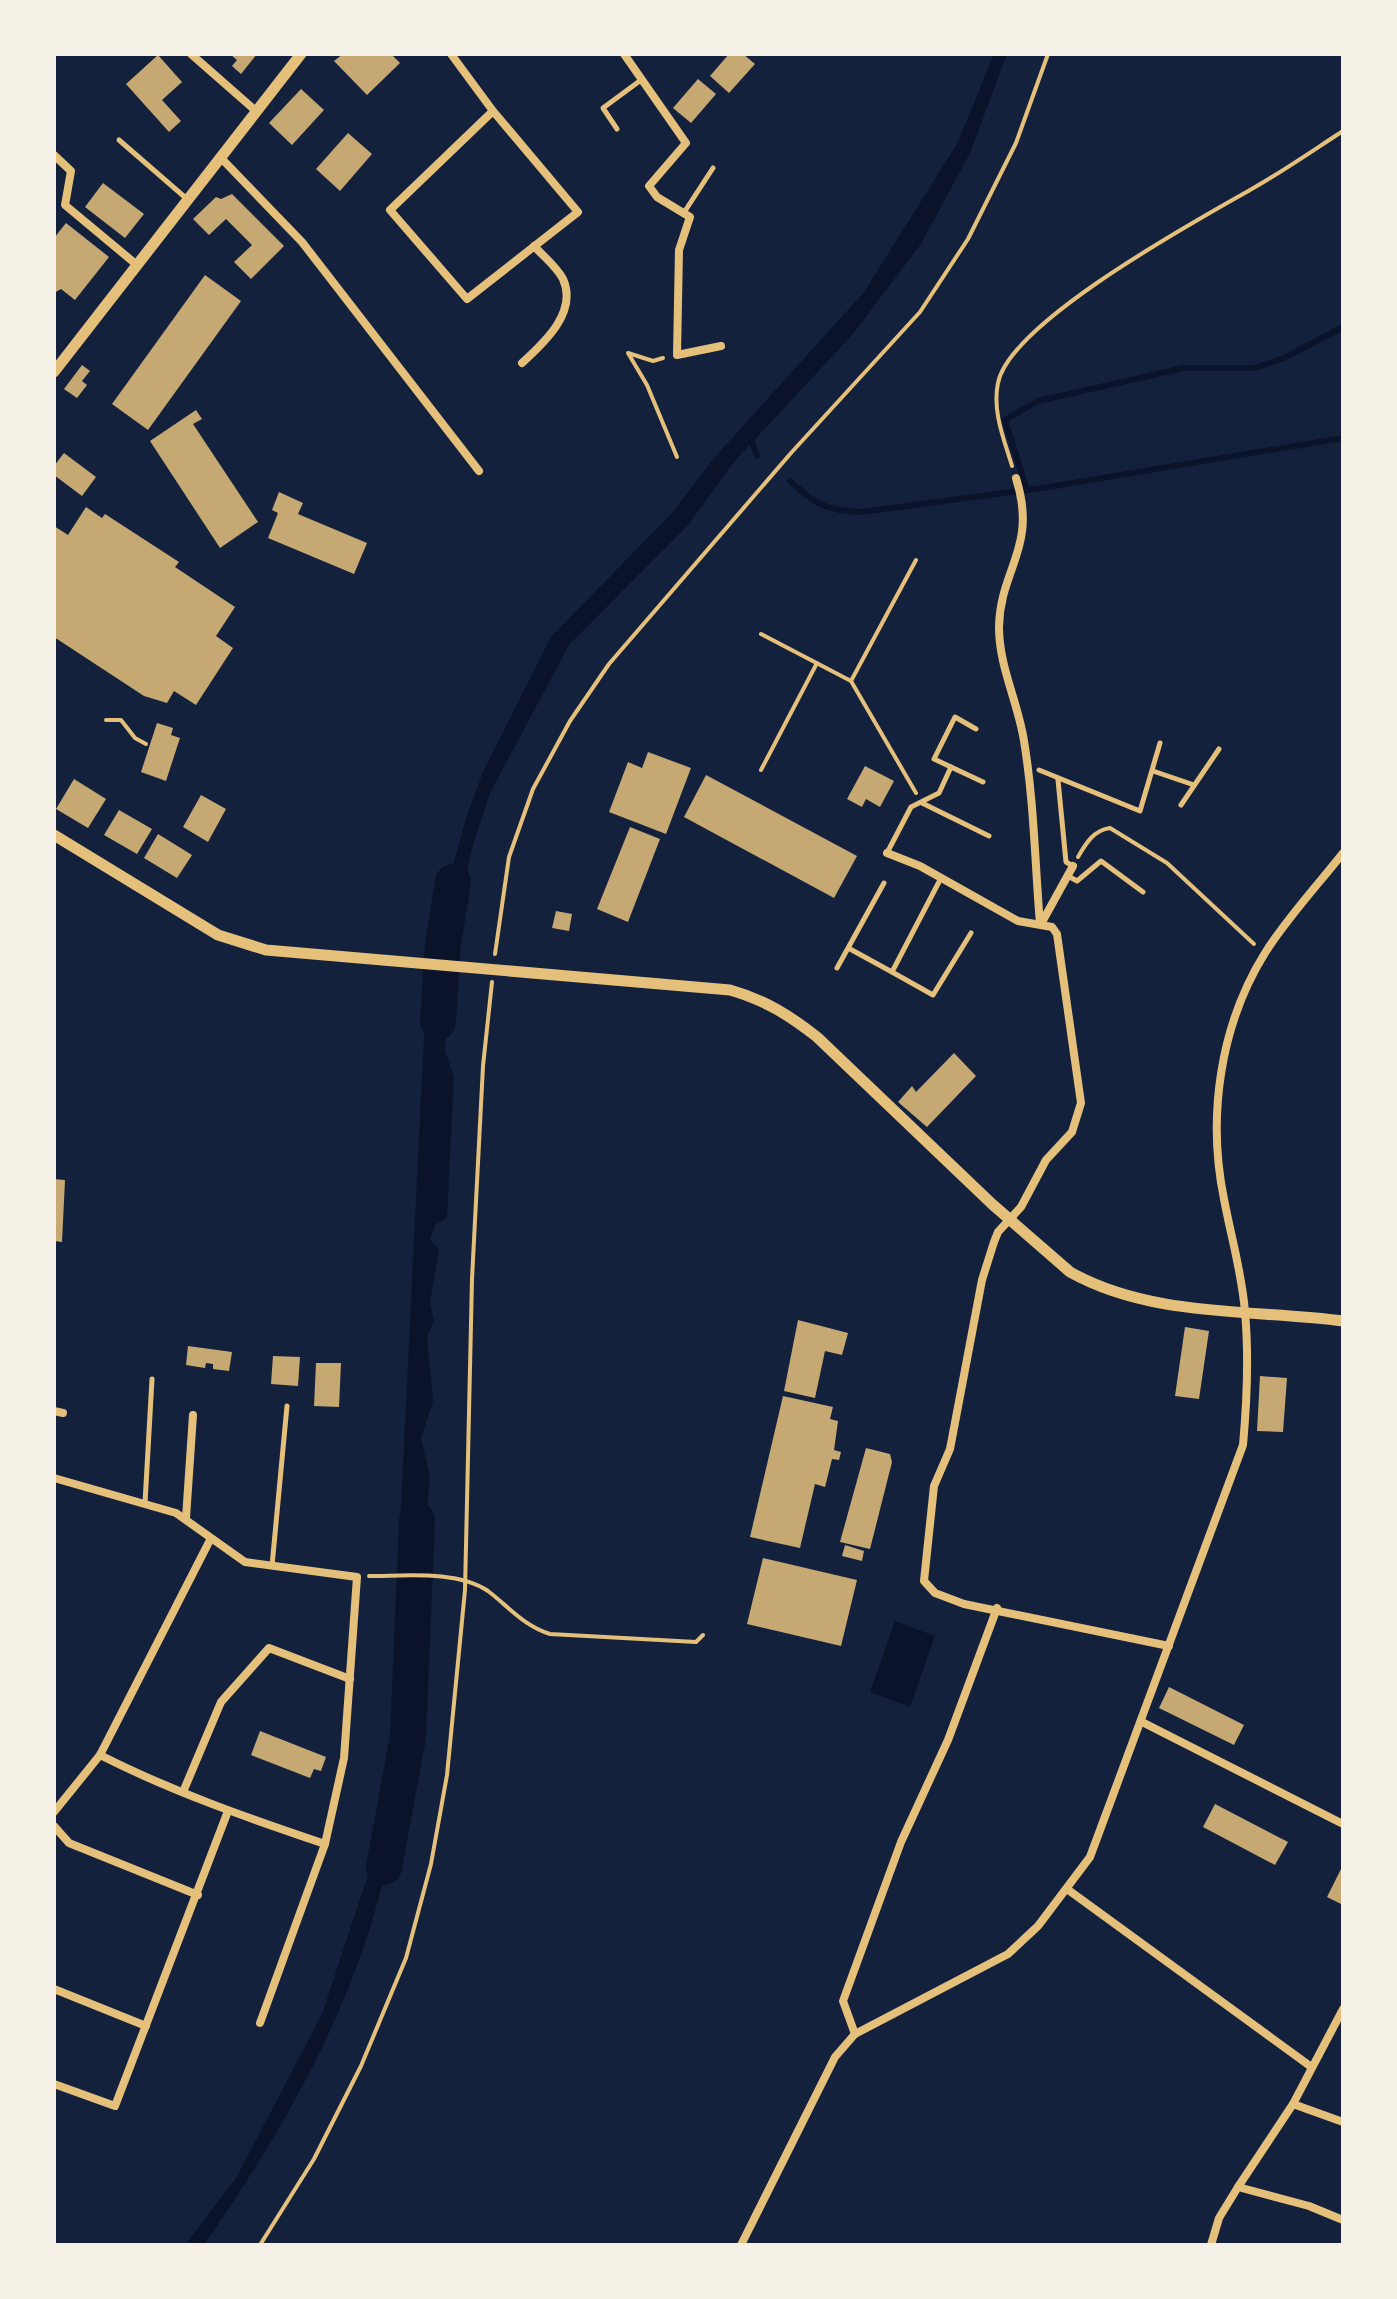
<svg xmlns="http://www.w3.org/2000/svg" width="1397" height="2299" font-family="Rubik,sans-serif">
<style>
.water{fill:#0b132b}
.pier{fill:#14213d}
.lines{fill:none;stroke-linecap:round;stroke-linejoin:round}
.stream{stroke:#0b132b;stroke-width:6}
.river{stroke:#0b132b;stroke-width:36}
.building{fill:#c6a872}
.path{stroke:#e5c07b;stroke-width:4}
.service{stroke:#e5c07b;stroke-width:5}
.minor{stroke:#e5c07b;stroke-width:8}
.tertiary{stroke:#e5c07b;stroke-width:11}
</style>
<rect width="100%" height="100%" fill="#14213d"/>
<g class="water">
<path d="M994,54H1007L970,153L921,244L853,334L733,463L689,524L569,645L490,793L472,848L454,932L435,930L467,815L483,772L551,637L671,514L715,457L864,292L957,144Z"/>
<path d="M427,973L450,975L445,1051L454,1077L447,1218L435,1225L430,1240L439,1249L430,1302L434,1321L427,1336L433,1402L421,1438L430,1476L422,1568H398Z"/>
<path d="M402,1591L420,1592C414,1707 403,1829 366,1940C330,2049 269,2151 204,2245H185L236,2178L322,2014L367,1878L376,1845L399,1675Z"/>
<path d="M895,1621L935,1636L910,1707L870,1692Z"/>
</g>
<path class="pier" d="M427,969L452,971L454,982L423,980Z"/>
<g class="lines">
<g class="stream">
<path d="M750,437L757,456"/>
<path d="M790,481C815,504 826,511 861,512L1043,488L1343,438"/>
<path d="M1027,490L1005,420L1038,401L1184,368H1255L1284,358L1343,327"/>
</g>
<g class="river">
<path d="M438,1022L443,943L453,882"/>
<path d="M384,1867L408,1737L417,1520"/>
</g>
</g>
<g class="building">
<path d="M230,54H257L241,74L232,66L237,60Z"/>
<path d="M343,54H391L400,63L367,95L334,61Z"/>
<path d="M729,54H743L755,64L729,93L710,76Z"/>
<path d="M158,55L182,82L162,100L181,121L169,132L126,84Z"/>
<path d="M698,79L716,94L691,123L673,108Z"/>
<path d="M301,89L324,110L292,145L269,123Z"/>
<path d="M348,133L372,154L340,191L316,169Z"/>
<path d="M103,183L144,214L125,238L85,207Z"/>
<path d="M232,194L284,246L251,279L234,262L252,245L226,219L209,235L193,219L216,197L221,199Z"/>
<path d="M66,223L109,257L75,300L61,289L54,293V238Z"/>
<path d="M205,275L241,301L148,430L112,404Z"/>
<path d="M82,365L90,371L82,381L87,385L77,398L64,389Z"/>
<path d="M196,410L202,419L193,424L258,522L220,548L150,441Z"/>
<path d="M64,453L96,477L82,496L54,475V466Z"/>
<path d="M279,492L303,503L298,514L367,543L354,574L268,538L278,513L272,510Z"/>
<path d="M86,507L102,518L105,514L179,562L175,567L235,607L216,636L233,648L196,705L174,691L167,703L144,696L54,637V526L68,535Z"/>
<path d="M157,723L173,728L171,735L180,738L166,781L141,772Z"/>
<path d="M648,752L691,768L666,834L609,812L628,762L642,768Z"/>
<path d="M865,766L894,781L880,807L866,799L862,807L847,799Z"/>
<path d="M706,775L857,856L834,898L684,817Z"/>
<path d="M74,779L106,799L88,828L56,809Z"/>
<path d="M201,795L226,809L208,842L183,827Z"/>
<path d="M119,810L152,829L137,854L104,835Z"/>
<path d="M630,827L660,839L628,922L597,909Z"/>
<path d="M158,834L192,855L177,878L144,858Z"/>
<path d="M556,911L572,914L569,931L552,928Z"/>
<path d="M954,1053L976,1076L927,1127L898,1102L912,1086L916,1092Z"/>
<path d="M54,1179L65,1180L62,1242L54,1241Z"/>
<path d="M798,1320L848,1333L842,1355L825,1351L815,1398L784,1391Z"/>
<path d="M1185,1327L1209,1331L1199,1399L1175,1396Z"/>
<path d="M188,1346L232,1352L229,1371L213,1369V1364L206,1363L205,1368L186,1365Z"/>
<path d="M273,1356L300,1357L298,1386L271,1384Z"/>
<path d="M316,1363H341L339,1407L314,1406Z"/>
<path d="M1260,1376L1287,1378L1283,1432L1257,1431Z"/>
<path d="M783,1396L833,1407L830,1419L838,1421L834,1450L841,1452L839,1460L832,1459L825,1487L815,1484L800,1548L750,1537Z"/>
<path d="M866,1448L890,1454L892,1462L870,1549L840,1542Z"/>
<path d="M845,1545L864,1551L862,1561L842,1556Z"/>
<path d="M763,1558L857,1580L841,1646L747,1624Z"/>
<path d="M1169,1687L1244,1725L1234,1745L1159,1708Z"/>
<path d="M260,1731L326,1757L321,1771L314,1769L310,1778L251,1755Z"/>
<path d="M1215,1804L1288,1842L1275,1865L1203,1827Z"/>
<path d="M1343,1865V1905L1327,1897Z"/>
</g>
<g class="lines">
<g class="path">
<path d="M663,358L653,361L628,353L647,385L677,457"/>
<path d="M1012,466C1004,439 992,411 998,383C1010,322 1196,221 1250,190C1282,172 1312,151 1343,131"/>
<path d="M761,634L851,681L916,793"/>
<path d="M851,681L916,560"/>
<path d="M106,720H121L135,738L146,744"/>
<path d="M761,770L817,663"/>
<path d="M1078,857C1086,843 1094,830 1110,828L1167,863L1254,944"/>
<path d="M495,954L509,857L533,789L570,721L609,664L791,453L920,312L968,239L1016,143L1048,54"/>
<path d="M369,1576C405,1576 457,1570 488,1591C509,1607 524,1626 550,1634L696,1642L703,1635"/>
<path d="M260,2245L314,2159L361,2066L406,1958L431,1864L447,1775L465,1590L472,1279L483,1066L492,982"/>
</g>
<g class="service">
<path d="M617,129L603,108L641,80"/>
<path d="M119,140L187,199"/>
<path d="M685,211L713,168"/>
<path d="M951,767L983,782"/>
<path d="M1039,770L1140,811L1160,743"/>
<path d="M1153,771L1194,785"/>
<path d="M1058,780L1066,862L1073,866"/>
<path d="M922,803L989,836"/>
<path d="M1181,805L1219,749"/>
<path d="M887,853L911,807L939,793L951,767L934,759L955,717L976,729"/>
<path d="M1068,876L1077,881L1101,861L1143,892"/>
<path d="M941,878L892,972L933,995L971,933"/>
<path d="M850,949L892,972"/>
<path d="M837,968L884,883"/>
<path d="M145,1503L152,1379"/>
<path d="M272,1566L287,1406"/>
</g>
<g class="minor">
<path d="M191,54L256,111"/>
<path d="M451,54L493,111L578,212L467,299L390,210L493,111"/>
<path d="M624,54L686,143L649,186L657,197L690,217L679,250L677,355L721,346"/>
<path d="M54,155L71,171L65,205L137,265"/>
<path d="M221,158L302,242L479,471"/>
<path d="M522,363C544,343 578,312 563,279C557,267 543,256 534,246"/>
<path d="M1016,478C1038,548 1000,568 999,627C999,667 1018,702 1024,741C1034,801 1035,864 1040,924"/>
<path d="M887,853L920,866L1018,921L1052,927L1057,934L1081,1103L1072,1132L1046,1160L1021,1207L998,1232L994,1242L982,1280L950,1449L934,1486L924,1581L935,1593L964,1604L1169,1646"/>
<path d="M1041,924L1073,866"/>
<path d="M54,1411L63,1413"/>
<path d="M54,1478L176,1513L245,1562L357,1577L344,1758L325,1844L260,2023"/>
<path d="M186,1518L193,1415"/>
<path d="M1142,1722L1343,1824"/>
<path d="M100,1755C173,1792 248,1818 325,1844"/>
<path d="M183,1792L221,1702L269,1648L350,1679"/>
<path d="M54,1812L100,1755L210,1540"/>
<path d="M54,1826L69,1843L198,1895"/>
<path d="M1067,1889L1310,2066"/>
<path d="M54,1989L146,2026"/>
<path d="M1343,2009L1293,2104L1238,2187L1309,2206L1343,2220"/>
<path d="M855,2034L843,2001L901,1842L948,1740L997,1608"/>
<path d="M54,2084L115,2106L228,1811"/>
<path d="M1293,2104L1343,2122"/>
<path d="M741,2245L835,2057L855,2034L1008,1954L1038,1926L1090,1857L1243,1445C1247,1401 1249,1356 1245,1312C1242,1273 1231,1237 1224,1199C1207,1117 1220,1025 1265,953C1287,918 1317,886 1343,853"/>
<path d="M1211,2245L1219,2218L1238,2187"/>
</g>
<g class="tertiary">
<path d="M54,372L301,54"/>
<path d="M54,835L218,935L266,950L730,990C765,1000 789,1015 817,1037L992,1204L1070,1272C1152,1318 1253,1309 1343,1321"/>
</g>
</g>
<rect width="1397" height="2299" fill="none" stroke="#f6f1e7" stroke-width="112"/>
</svg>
